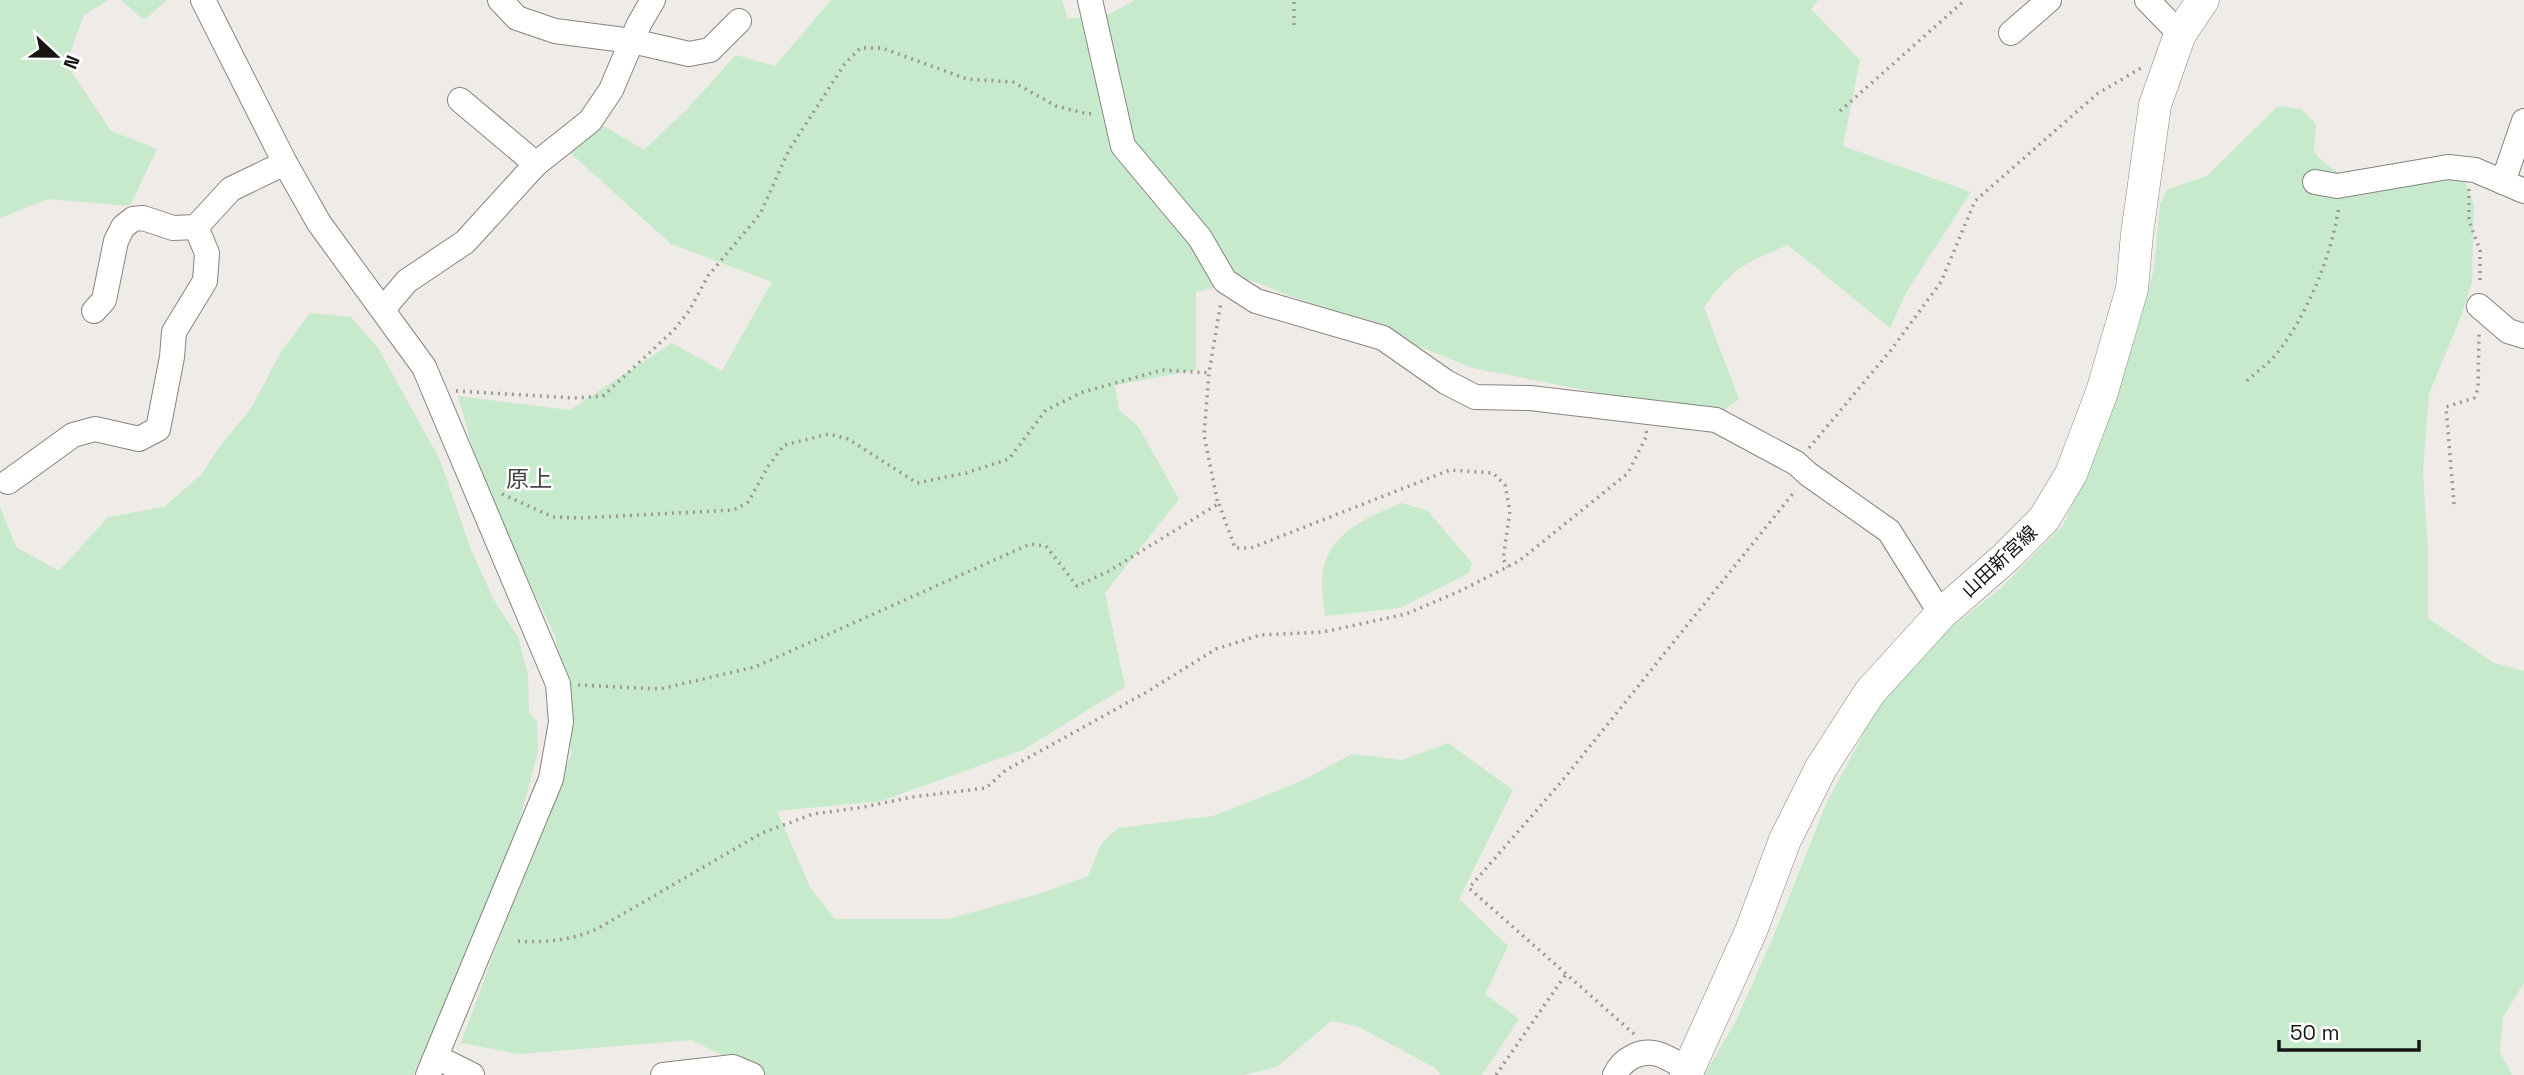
<svg xmlns="http://www.w3.org/2000/svg" width="2524" height="1075" font-family="'Space Grotesk','Noto Sans JP',sans-serif">
<style>
.green{fill:#c7e9cc}
.lines{fill:none;stroke-linecap:round;stroke-linejoin:round}
.minor-casing{stroke:#87847f;stroke-width:26}
.major-casing{stroke:#87847f;stroke-width:33}
.path{stroke:#9b9895;stroke-width:3.5;stroke-dasharray:2 5;stroke-linecap:butt}
.minor{stroke:#fff;stroke-width:24}
.major{stroke:#fff;stroke-width:32}
.labels{text-anchor:middle;stroke-width:5;stroke-linejoin:round;paint-order:stroke}
.street-label{font-size:19px;fill:#171514;stroke:#fff}
.quarter-label{font-size:23px;fill:#4a4743;stroke:#fff}
</style>
<rect width="100%" height="100%" fill="#efece7"/>
<g class="green">
<path d="M0,0H108L84,15L66,64L111,131L157,149L130,206L48,199L0,218Z"/>
<path d="M121,0H167L144,20Z"/>
<path d="M831,0H1062L1068,19L1110,14L1135,0H1818L1811,9L1860,60L1843,146L1971,192L1907,291L1890,328L1788,245C1747,261 1730,270 1704,307L1739,399L1723,411L1620,397L1473,368L1250,280L1196,292V370L1115,385L1119,410L1138,426L1179,499L1105,593L1125,687L1023,750L881,801L777,811L810,887L835,919H948L1039,894L1088,876L1101,844L1118,828L1213,816L1299,782L1352,754L1402,760L1448,743L1513,790L1459,899L1508,946L1485,994L1519,1019L1482,1075H1441L1435,1068L1357,1026L1331,1021L1277,1067L1243,1075H761L692,1040L519,1054L461,1043L518,887L571,755V721L555,636L483,485L458,396L570,410L672,343L722,371L772,282L671,244L567,150L602,125L644,150L685,111L736,55L775,66Z"/>
<path d="M2278,106L2301,109L2316,124L2314,152L2324,163L2341,174H2443L2465,181L2474,205L2472,282L2461,316L2429,394L2423,472L2428,549V618L2494,663L2524,671V983L2503,1017L2500,1052L2512,1075H1704L1736,1021L1776,930L1826,804L1883,697L1936,640L2001,588L2063,525L2102,438L2133,345L2154,269L2160,204L2168,189L2207,176Z"/>
<path d="M310,313L351,317L378,348L440,460L471,550L494,600L518,637L528,674L529,713L537,721L538,752L518,826L464,961L413,1075H0V507L16,547L59,571L108,517L164,507L202,474L218,449L251,408L281,352Z"/>
<path d="M1402,503L1428,511L1472,563L1469,573L1400,608L1325,616C1324,605 1322,594 1322,583C1322,536 1365,518 1402,503Z"/>
</g>
<g class="lines">
<defs>
<g id="minor">
<path d="M203,0L285,163L319,223L424,367L558,684L561,722L551,779L428,1075"/>
<path d="M500,0L517,18L555,31L632,41L689,54L710,50L739,21"/>
<path d="M1090,0L1123,146L1200,238L1225,281L1256,301L1383,338L1446,382L1475,397L1530,398L1716,420L1796,463L1808,474L1889,531L1941,614"/>
<path d="M2147,0L2180,34"/>
<path d="M2011,33L2049,0"/>
<path d="M460,100L536,164"/>
<path d="M2315,182L2337,186L2448,167L2475,170L2524,191"/>
<path d="M2503,182L2524,121"/>
<path d="M2479,306L2508,331L2524,336"/>
<path d="M383,309L407,281L465,242L536,164L590,121L611,90L639,24L653,0"/>
<path d="M94,311L104,300L116,241L123,227L133,219L143,218L173,228L196,227"/>
<path d="M8,482L73,435L95,429L139,439L158,429L172,357L174,332L205,281L207,253L196,227L231,189L285,163"/>
<path d="M436,1057L472,1075"/>
<path d="M663,1075L733,1067L752,1075"/>
<path d="M1615,1075C1622,1059 1641,1049 1658,1054C1668,1057 1680,1065 1689,1070"/>
</g>
<path id="major" d="M1686,1075L1751,931L1785,840L1821,768L1870,692L1941,614L2005,558L2044,519L2071,474L2102,392L2132,289L2137,234L2155,105L2180,34L2203,0"/>
</defs>
<use href="#minor" class="minor-casing"/>
<use href="#major" class="major-casing"/>
<g class="path">
<path d="M1294,25V0"/>
<path d="M1840,111L1965,0"/>
<path d="M2469,189V221L2480,250V284"/>
<path d="M2247,381C2255,373 2264,367 2272,359C2305,322 2333,253 2339,205"/>
<path d="M456,391L574,398L603,396L674,330L689,311L708,276L760,214L789,150L844,65L860,48H882L967,79L1013,82L1056,106L1088,114L1095,113"/>
<path d="M1809,448L1891,350L1941,282L1975,201L2097,94L2141,68"/>
<path d="M502,494L553,517L580,518L734,510L748,502L769,465L784,445L829,434L848,439L917,483L966,473L1009,459L1046,410L1083,392L1162,370L1209,373"/>
<path d="M1219,504L1235,548H1251L1450,470L1493,473L1505,485L1510,511L1503,559L1508,567"/>
<path d="M2454,504L2446,407L2474,398L2478,389L2479,334"/>
<path d="M578,685L660,689L755,667L1030,544L1046,546L1077,586L1109,571L1218,504L1204,435L1209,373L1221,302"/>
<path d="M518,941C546,943 572,940 597,929L762,833L813,814L864,807L912,797L986,788L1006,770L1145,693L1216,649L1260,635L1323,632L1406,614L1460,591L1519,561L1628,473L1647,435L1646,431"/>
<path d="M1634,1034L1469,888L1562,781L1795,491"/>
<path d="M1496,1075L1566,974"/>
</g>
<use href="#minor" class="minor"/>
<use href="#major" class="major"/>
</g>
<g class="labels">
<g class="street-label">
<text transform="translate(1999 561) rotate(-43)" y="7">山田新宮線</text>
</g>
<g class="quarter-label">
<text x="529" y="487">原上</text>
</g>
</g>
<g transform="translate(56 56) rotate(112)" stroke="#ffffff" stroke-width="5" paint-order="stroke">
<path d="M0-5L12 26L0 18L-12 26Z" fill="#171514"/>
<text y="-10" font-size="19" font-weight="bold" text-anchor="middle" fill="#171514">N</text>
</g>
<path d="M2279 1040v10h140v-10" fill="none" stroke="#171514" stroke-width="3.5"/>
<text x="2290" y="1040" font-size="21" fill="#171514" stroke="#ffffff" stroke-width="5" paint-order="stroke">50 m</text>
</svg>
